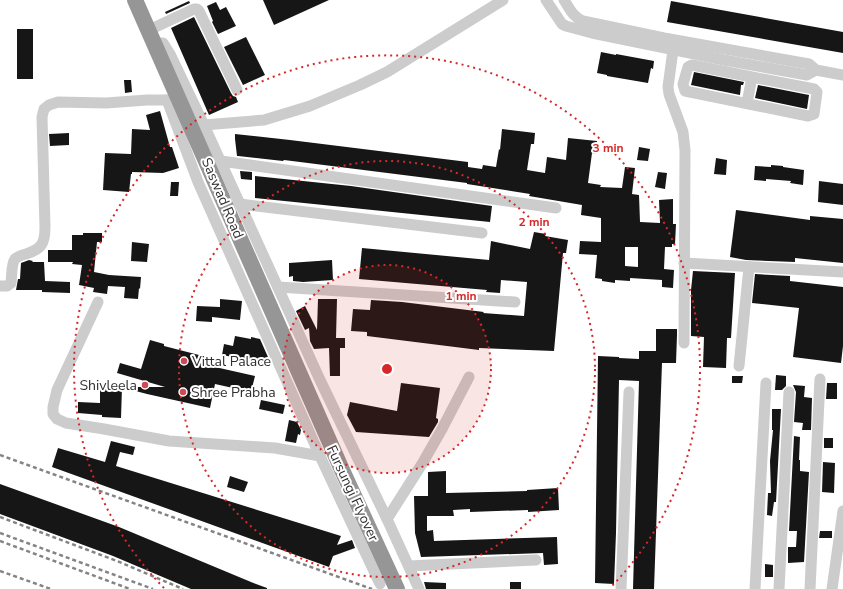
<svg xmlns="http://www.w3.org/2000/svg" width="843" height="589" font-family="'Nunito Sans',sans-serif">
<style>
.building{fill:#161616;fill-rule:evenodd}
.lines{fill:none;stroke-linecap:round;stroke-linejoin:round}
.minor{stroke:#ccc;stroke-width:11}
.highway{stroke:#969696;stroke-width:16}
.rail{stroke:#848484;stroke-width:2.5;stroke-dasharray:4 3;stroke-linecap:butt}
.ring{fill:none;stroke:#d62828;stroke-width:2;stroke-dasharray:2 4}
.poi-dot{fill:#cf4856;stroke:#fff;stroke-width:1.5}
.labels{text-anchor:middle;stroke-width:4;stroke-linejoin:round;paint-order:stroke}
.street-label{font-size:14px;fill:#2f2f2f;stroke:#fff}
.poi-label{font-size:14px;fill:#2f2f2f;stroke:#fff;text-anchor:start}
.centre{fill:#d62828;stroke:#fff;stroke-width:2}
.ring-label{font-size:12px;text-anchor:middle;font-weight:bold;fill:#d62828;stroke:#fff;stroke-width:4;stroke-linejoin:round;paint-order:stroke}
</style>
<rect width="100%" height="100%" fill="#fff"/>
<g class="building">
<path d="M263,0H329L274,25Z"/>
<path d="M189,1L190,3L166,14L165,12Z"/>
<path d="M671,1L843,32V53L667,22Z"/>
<path d="M216,2L220,10L226,7L236,26L218,34L212,22L213,21L207,6Z"/>
<path d="M194,17L231,93L233,96L236,97L238,102L209,115L171,28Z"/>
<rect x="17" y="29" width="16" height="50"/>
<path d="M246,37L265,75L243,85L224,47Z"/>
<path d="M601,52L616,55V54L654,61L653,69L651,68L648,83L607,76V75L597,73Z"/>
<path d="M694,72L744,82L743,85H741L740,95L691,85Z"/>
<path d="M124,80H131L132,92L125,93Z"/>
<path d="M758,85L809,95L807,109L755,98Z"/>
<path d="M160,111L170,147H172L179,168L163,173L132,172V174H131L129,192L103,190L105,153L131,154L132,129L150,130L146,115Z"/>
<path d="M502,129L535,133L534,144H531L527,170L545,173L547,157L566,160L568,138L597,141L596,154L592,153L588,183L601,185L600,187L622,188L625,167L635,168L632,194L639,195L640,222L660,223L659,200L673,199V224H676L675,244H672V247H665L664,269L674,270L673,288L662,287V280L630,278V281L615,280V283L602,281V279L595,278L597,255L579,254L580,241L601,242V218L581,215L582,205L529,196L530,194L467,184V183L284,160L283,161L238,156H237L235,139V134L290,140L468,162V167L482,169L483,165L496,167L499,149L500,150ZM625,247H638V267L625,266Z"/>
<path d="M69,133V145L50,146L49,134Z"/>
<path d="M639,147L650,149L648,161L637,160Z"/>
<path d="M716,158L727,160L726,175L714,174Z"/>
<path d="M771,165L783,166V167L804,170L803,185L790,183L791,181L766,179V181L754,180L755,166L771,167Z"/>
<path d="M240,171L252,172V180L241,179Z"/>
<path d="M658,172L667,173L665,189L655,187Z"/>
<path d="M255,176L351,186L492,206L490,222L255,198Z"/>
<path d="M819,181L843,184V205L818,202Z"/>
<path d="M171,182H179L178,196H170Z"/>
<path d="M736,210L810,220V216L843,219V263L795,258V262L746,260L730,257Z"/>
<path d="M534,232L546,234L545,236L568,240L566,253H563L554,351L479,348V350L367,336V332L351,331L353,309L370,310L371,300L402,302L484,312L483,313L524,316L527,282L501,280L500,293L486,292L487,290L359,279L362,248L489,260L491,241L530,249Z"/>
<path d="M83,233H102V242H97L94,272L109,275L141,277L140,289L139,288L138,299L124,298L125,287L108,286L107,294L93,292L94,288L79,285L82,265L72,264L73,262H48V250H72V235H83Z"/>
<path d="M132,242L149,244L147,262L131,261Z"/>
<path d="M29,260L33,261L32,262H44L45,281L70,282V293L42,292V290H16L18,279H20L21,263Z"/>
<path d="M332,260L333,280L303,282L293,281V276L289,277V263Z"/>
<path d="M693,271L735,273L731,338H727L726,368L703,367L704,337L691,336V290Z"/>
<path d="M755,274L790,276V281L843,287V346L841,363L793,357L799,308L752,303Z"/>
<path d="M220,299L242,301L240,320L212,317V322L196,321L197,306L220,307Z"/>
<path d="M318,299H337L336,338H345V348H340V376H330L329,348L314,349L310,341L309,328L305,330L296,311L305,306L317,330Z"/>
<path d="M656,329H677V335L676,363H662L654,589H633L639,381L619,380L616,533L614,584L595,583L598,356L619,357V358L639,359V351H656Z"/>
<path d="M235,336L251,339V337L260,339L271,364L222,355L224,344L233,346Z"/>
<path d="M150,340L164,344V346L199,355L198,358L216,362L215,367L255,376L251,392L215,384L210,408L147,394L128,389L129,387H165L117,373L120,363L141,369Z"/>
<path d="M776,375L786,376V386L782,390H775Z"/>
<path d="M732,376H743L742,383H732Z"/>
<path d="M401,383L440,388L436,418L438,419V422L429,437L356,432L347,415L350,402L397,411Z"/>
<path d="M827,383H837V399H826Z"/>
<path d="M793,385L805,386L804,397L812,398L811,430H802L803,423L794,422L796,392Z"/>
<path d="M100,386L122,387L121,418L102,417V415L78,413V402L100,403Z"/>
<path d="M261,400L285,405L283,414L259,409Z"/>
<path d="M772,409H781L776,502H774L772,516L767,515L768,493H771L770,461L773,430H772Z"/>
<path d="M289,420L297,422L301,430L300,435L298,434L296,443L285,441Z"/>
<path d="M794,436L800,437L799,460H800V471L809,472L804,562L788,563V547H796L797,531H789Z"/>
<rect x="824" y="438" width="9" height="10"/>
<path d="M111,441L135,447L133,455L120,452L116,466L341,536L337,545L352,540L355,548L333,556L329,567L52,467L58,448L105,462Z"/>
<path d="M823,462L835,463L834,493L822,492Z"/>
<path d="M446,471V493L527,491V490L558,488L559,510L528,512V510L470,512V509L453,510L454,516H427V531L433,530L434,541L557,537L558,564L544,565L543,553L421,557L415,533L414,496H428V472Z"/>
<path d="M230,476L248,482L244,492L227,487Z"/>
<path d="M0,484L119,527L251,582L267,588V589H191L113,556L0,514Z"/>
<path d="M820,531H832V538H819Z"/>
<path d="M765,564L773,565V577H765Z"/>
<path d="M424,582L446,583V589H426Z"/>
<rect x="510" y="582" width="11" height="7"/>
</g>
<g class="lines">
<g class="minor">
<path d="M546,0L562,24L566,26L592,33L724,60L807,75L816,70"/>
<path d="M564,0C570,9 573,17 583,21L664,38L809,64L816,70L843,75"/>
<path d="M149,30L194,9H197L199,11L237,90"/>
<path d="M155,43H163L171,56L204,125L320,380L387,519"/>
<path d="M673,50L668,87L669,94L683,132L685,150L684,343"/>
<path d="M167,100L198,182L320,456L380,584"/>
<path d="M747,103L752,77L814,89L817,92L814,114L808,116L685,91L683,84L688,67L692,65L752,77"/>
<path d="M204,125L264,120L310,106L360,85L387,72L503,0"/>
<path d="M221,161L556,208"/>
<path d="M240,204L482,233"/>
<path d="M684,263L843,272"/>
<path d="M0,286H7L11,283C12,277 11,264 15,259C18,256 22,255 26,254C42,249 45,243 45,227L42,117L44,109L49,105L58,102L106,103L147,100H175"/>
<path d="M278,287L515,302"/>
<path d="M98,302L57,390L53,407V414L57,419L66,423L104,429L169,441L275,448L320,456"/>
<path d="M739,366L749,267"/>
<path d="M409,566L536,560"/>
<path d="M419,589L387,519L422,464L442,429L469,377"/>
<path d="M621,589L629,392"/>
<path d="M755,589L766,383"/>
<path d="M779,589L789,392"/>
<path d="M810,589L820,379"/>
<path d="M832,589L843,511"/>
</g>
<path class="highway" d="M135,0L342,470L397,589"/>
<g class="rail">
<path d="M0,455L372,589"/>
<path d="M0,517L117,561L183,589"/>
<path d="M0,533L153,589"/>
<path d="M0,541L130,589"/>
<path d="M0,571L51,589"/>
</g>
</g>
<circle cx="387" cy="369" r="104" fill="#d62828" fill-opacity=".12"/>
<g class="ring">
<circle cx="387" cy="369" r="104"/>
<circle cx="387" cy="369" r="208"/>
<path d="M164 588A313 313 0 1 1 610 588"/>
</g>
<g class="poi-dot">
<circle cx="184" cy="361" r="4"/>
<circle cx="145" cy="385" r="4"/>
<circle cx="183" cy="392" r="4"/>
</g>
<g class="labels">
<g class="street-label">
<text transform="translate(223 198) rotate(67)" y="5">Saswad Road</text>
<text transform="translate(353 493) rotate(65)" y="5">Fursungi Flyover</text>
</g>
<g class="poi-label">
<text x="192" y="366">Vittal Palace</text>
<text x="137" y="390" text-anchor="end">Shivleela</text>
<text x="191" y="397">Shree Prabha</text>
</g>
</g>
<circle cx="387" cy="369" r="6" class="centre"/>
<g class="ring-label">
<text x="608" y="152">3 min</text>
<text x="534" y="226">2 min</text>
<text x="461" y="300">1 min</text>
</g>
</svg>
